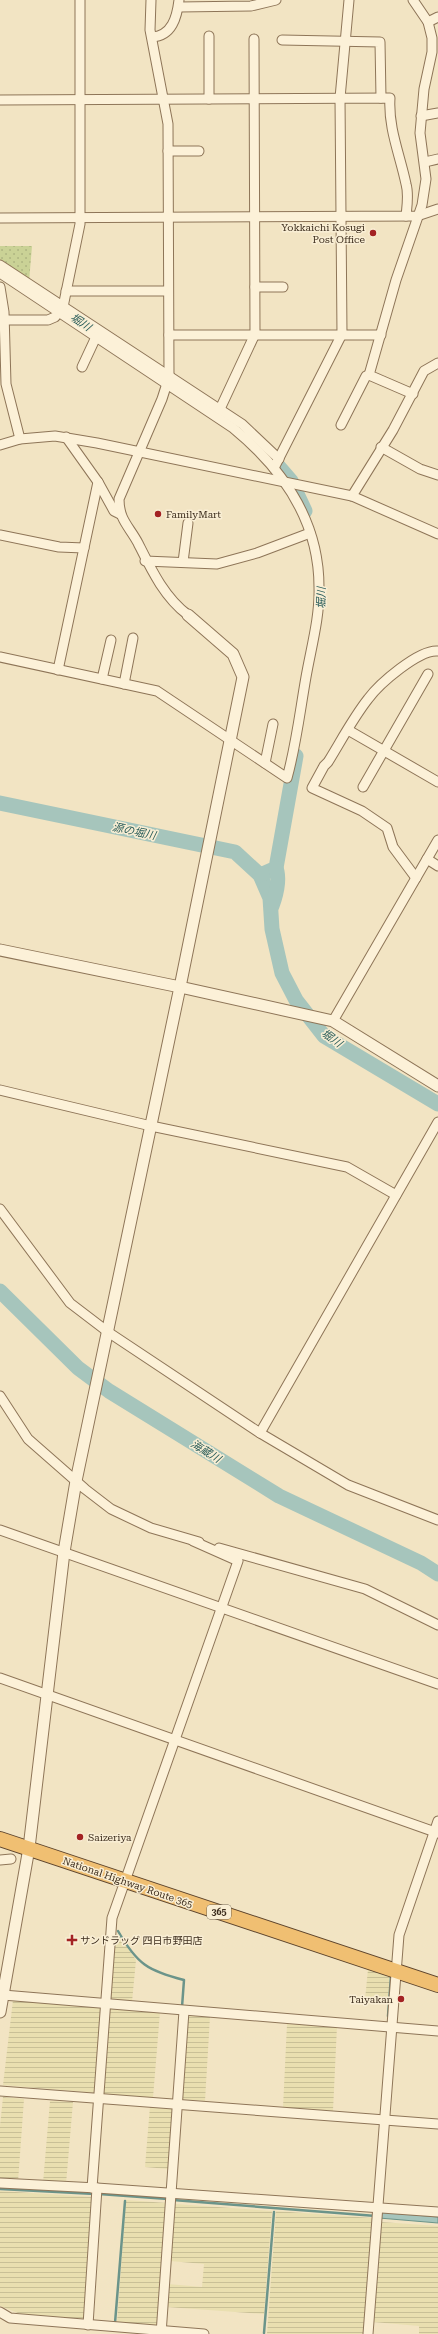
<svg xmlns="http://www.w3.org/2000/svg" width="438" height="2334" font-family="'Roboto Serif','Noto Sans JP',serif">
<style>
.farmland{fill:url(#farmland-rules)}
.park{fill:url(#park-dots)}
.water{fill:#a6c5bc;stroke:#6b948a}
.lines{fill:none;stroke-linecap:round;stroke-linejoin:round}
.stream{stroke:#6b948a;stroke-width:2.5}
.river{stroke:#a6c5bc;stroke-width:15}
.minor-casing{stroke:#8e7558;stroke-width:11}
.tertiary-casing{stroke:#8e7558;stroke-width:13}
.trunk-casing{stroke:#5c432c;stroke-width:16}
.minor{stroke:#fcf1d8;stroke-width:9}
.tertiary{stroke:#fcf1d8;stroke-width:11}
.trunk{stroke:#f0bf72;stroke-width:14}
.poi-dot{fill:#a32223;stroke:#f9eed4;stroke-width:1.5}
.labels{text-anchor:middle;stroke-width:3;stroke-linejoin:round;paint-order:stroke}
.shield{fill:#f9eed4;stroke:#756754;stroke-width:1}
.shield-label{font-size:9px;font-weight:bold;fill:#3d2d1d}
.poi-label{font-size:10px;fill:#3d2d1d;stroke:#f9eed4;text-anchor:start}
.street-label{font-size:10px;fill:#3d2d1d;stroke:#f9eed4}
.water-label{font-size:11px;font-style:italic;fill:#2b5e5b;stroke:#f9eed4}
</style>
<defs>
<pattern id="farmland-rules" width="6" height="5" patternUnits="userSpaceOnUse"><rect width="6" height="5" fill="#e9dfb0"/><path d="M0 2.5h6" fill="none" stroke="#c9c097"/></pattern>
<pattern id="park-dots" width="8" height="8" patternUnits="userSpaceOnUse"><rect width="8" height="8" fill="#cad296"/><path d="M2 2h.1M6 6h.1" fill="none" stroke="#aeb581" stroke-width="1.8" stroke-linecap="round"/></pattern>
</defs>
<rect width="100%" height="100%" fill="#f2e4c3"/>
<g class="farmland">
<path d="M115,1937H120L136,1960L132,2002L110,2000Z"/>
<path d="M368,1969L390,1977L388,2001L365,2000Z"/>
<path d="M13,2000L104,2007L97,2093L3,2085Z"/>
<path d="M109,2008L160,2012L153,2098L102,2094Z"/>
<path d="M186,2015L210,2017L205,2101L180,2099Z"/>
<path d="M287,2024L337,2026L333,2111L283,2108Z"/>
<path d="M3,2097L24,2099L18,2182L0,2181V2126Z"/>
<path d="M50,2101L73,2102L66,2184L43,2183Z"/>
<path d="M150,2106L173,2108L168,2169L145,2167Z"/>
<path d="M0,2191L94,2197L85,2321L23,2315L0,2306Z"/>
<path d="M126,2200L167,2203L157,2326L117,2323Z"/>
<path d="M175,2204L272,2211L264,2314L167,2307L168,2284L202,2287L204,2264L170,2261Z"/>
<path d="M276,2211L372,2218L364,2334H267Z"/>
<path d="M381,2222L438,2226V2334H419V2326L373,2322Z"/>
</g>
<path class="park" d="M0,246H32L29,282L0,263Z"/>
<path class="water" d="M380,2212L438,2217V2223L379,2218Z"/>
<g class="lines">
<g class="stream">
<path d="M118,1931C137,1964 148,1971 184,1980L182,2007"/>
<path d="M388,2016L391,1976"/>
<path d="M0,2189L95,2194"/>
<path d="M99,2194L168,2199"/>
<path d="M173,2200L376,2216"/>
<path d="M115,2323L125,2201"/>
<path d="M264,2333L274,2212"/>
</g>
<g class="river">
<path d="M259,444L291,481L305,511"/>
<path d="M0,803L235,852L260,875L270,898L272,929L282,973L296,1000L324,1036L438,1104"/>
<path d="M260,875L276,868L296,756"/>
<path d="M272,906C276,895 280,879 276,868"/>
<path d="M0,1291L78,1368L109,1391L279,1496L421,1563L438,1574"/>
</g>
<defs>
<g id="minor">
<path d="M151,0L150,30L168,124L169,377L162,399L119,499C119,520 129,526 138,543C151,569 164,597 188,615"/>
<path d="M413,0L428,22L432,38V52L424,89L420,133L426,179L422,205L396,280L369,375L413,394"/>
<path d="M179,7L251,6L276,0"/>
<path d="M428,22L438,17"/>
<path d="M209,36V99"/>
<path d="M152,37C172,36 177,17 179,0"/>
<path d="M282,40L380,42L381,98"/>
<path d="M0,100L390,98C388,128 400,155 406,184C409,194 407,206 406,216"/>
<path d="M421,116L438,113"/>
<path d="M168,151H199"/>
<path d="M425,162L438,159"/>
<path d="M0,218L417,216L438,209"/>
<path d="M0,265L242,424L279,459"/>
<path d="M0,273L233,428C283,469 319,520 319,587C320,617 311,648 306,677C300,711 296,746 287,778L157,691L0,657"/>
<path d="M0,287L4,312L6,384L20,439"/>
<path d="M255,287H283"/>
<path d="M66,291H168"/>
<path d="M0,320H48L55,317L63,307L80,224V0"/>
<path d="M169,335H381"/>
<path d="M82,367L96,337"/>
<path d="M220,409L255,334L254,39"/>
<path d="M341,425L366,376L369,375"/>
<path d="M66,437L98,482L114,511L120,514"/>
<path d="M0,445L20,439L55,436L97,443L352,496L438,534"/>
<path d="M381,447L420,469L438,475"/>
<path d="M274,468L342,334L340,98L349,0"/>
<path d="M352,496L393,430L424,371L438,363"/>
<path d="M0,535L59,547L84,548"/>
<path d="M145,561L217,564L257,553L310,533"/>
<path d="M183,562L188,523"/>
<path d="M58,670L98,482"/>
<path d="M102,679L111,640"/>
<path d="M124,684L133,638"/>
<path d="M348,730L438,782"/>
<path d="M265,763L273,724"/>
<path d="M363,787L428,674"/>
<path d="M427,859L438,866"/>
<path d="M416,878L393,847L387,828L362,811L312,788L324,766L328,762C341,741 353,718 368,699C379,684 419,649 438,651"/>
<path d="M333,1021L438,840"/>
<path d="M0,1090L151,1126L347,1167L396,1195"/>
<path d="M0,1209L70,1303L108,1332L260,1433L348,1485L438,1520"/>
<path d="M0,1396L28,1439L85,1489L111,1509L151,1528L199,1542"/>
<path d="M260,1433L438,1122"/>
<path d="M0,1530L438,1684"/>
<path d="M219,1548L365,1589L438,1625"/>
<path d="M0,1678L438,1833"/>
<path d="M0,1860L11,1859"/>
<path d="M3,1995L438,2031"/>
<path d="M0,2091L438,2124"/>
<path d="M0,2183L97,2188L438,2212"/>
<path d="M92,2188L112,1918L238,1561L193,1541"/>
<path d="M0,2312L10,2318L204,2334"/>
<path d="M88,2325L97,2188"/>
<path d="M161,2334L184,2011"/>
<path d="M368,2334L399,1935L438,1821"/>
</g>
<g id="tertiary">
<path d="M188,615L233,654L243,677L180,987L333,1021L438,1086"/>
<path d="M0,950L180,987L76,1481L64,1552L29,1848L0,2012"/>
</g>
<path id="trunk" d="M0,1839L438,1985"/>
</defs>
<use href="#minor" class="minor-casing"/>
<use href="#tertiary" class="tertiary-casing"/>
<use href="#trunk" class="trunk-casing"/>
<use href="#minor" class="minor"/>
<use href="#tertiary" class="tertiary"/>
<use href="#trunk" class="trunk"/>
</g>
<g class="poi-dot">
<circle cx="373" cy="233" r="4"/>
<circle cx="158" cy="514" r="4"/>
<circle cx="80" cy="1837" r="4"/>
<path d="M70 1934h4v4h4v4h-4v4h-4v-4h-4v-4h4z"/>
<circle cx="401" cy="1999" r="4"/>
</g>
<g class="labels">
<rect class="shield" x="207" y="1905" width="24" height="14" rx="3"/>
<g class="shield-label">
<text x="219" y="1915">365</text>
</g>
<g class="poi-label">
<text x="365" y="231" text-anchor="end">Yokkaichi Kosugi<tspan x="365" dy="12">Post Office</tspan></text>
<text x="166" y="518">FamilyMart</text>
<text x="88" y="1841">Saizeriya</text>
<text x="80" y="1944">サンドラッグ 四日市野田店</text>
<text x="393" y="2003" text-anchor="end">Taiyakan</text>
</g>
<g class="street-label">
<text transform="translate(128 1882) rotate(19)" y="4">National Highway Route 365</text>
</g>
<g class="water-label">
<text transform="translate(81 322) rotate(34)" y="4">堀川</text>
<text transform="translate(321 598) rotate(-89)" y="4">堀川</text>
<text transform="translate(134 831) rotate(12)" y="4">源の堀川</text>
<text transform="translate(332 1038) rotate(36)" y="4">堀川</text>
<text transform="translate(206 1451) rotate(32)" y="4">海蔵川</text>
</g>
</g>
</svg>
